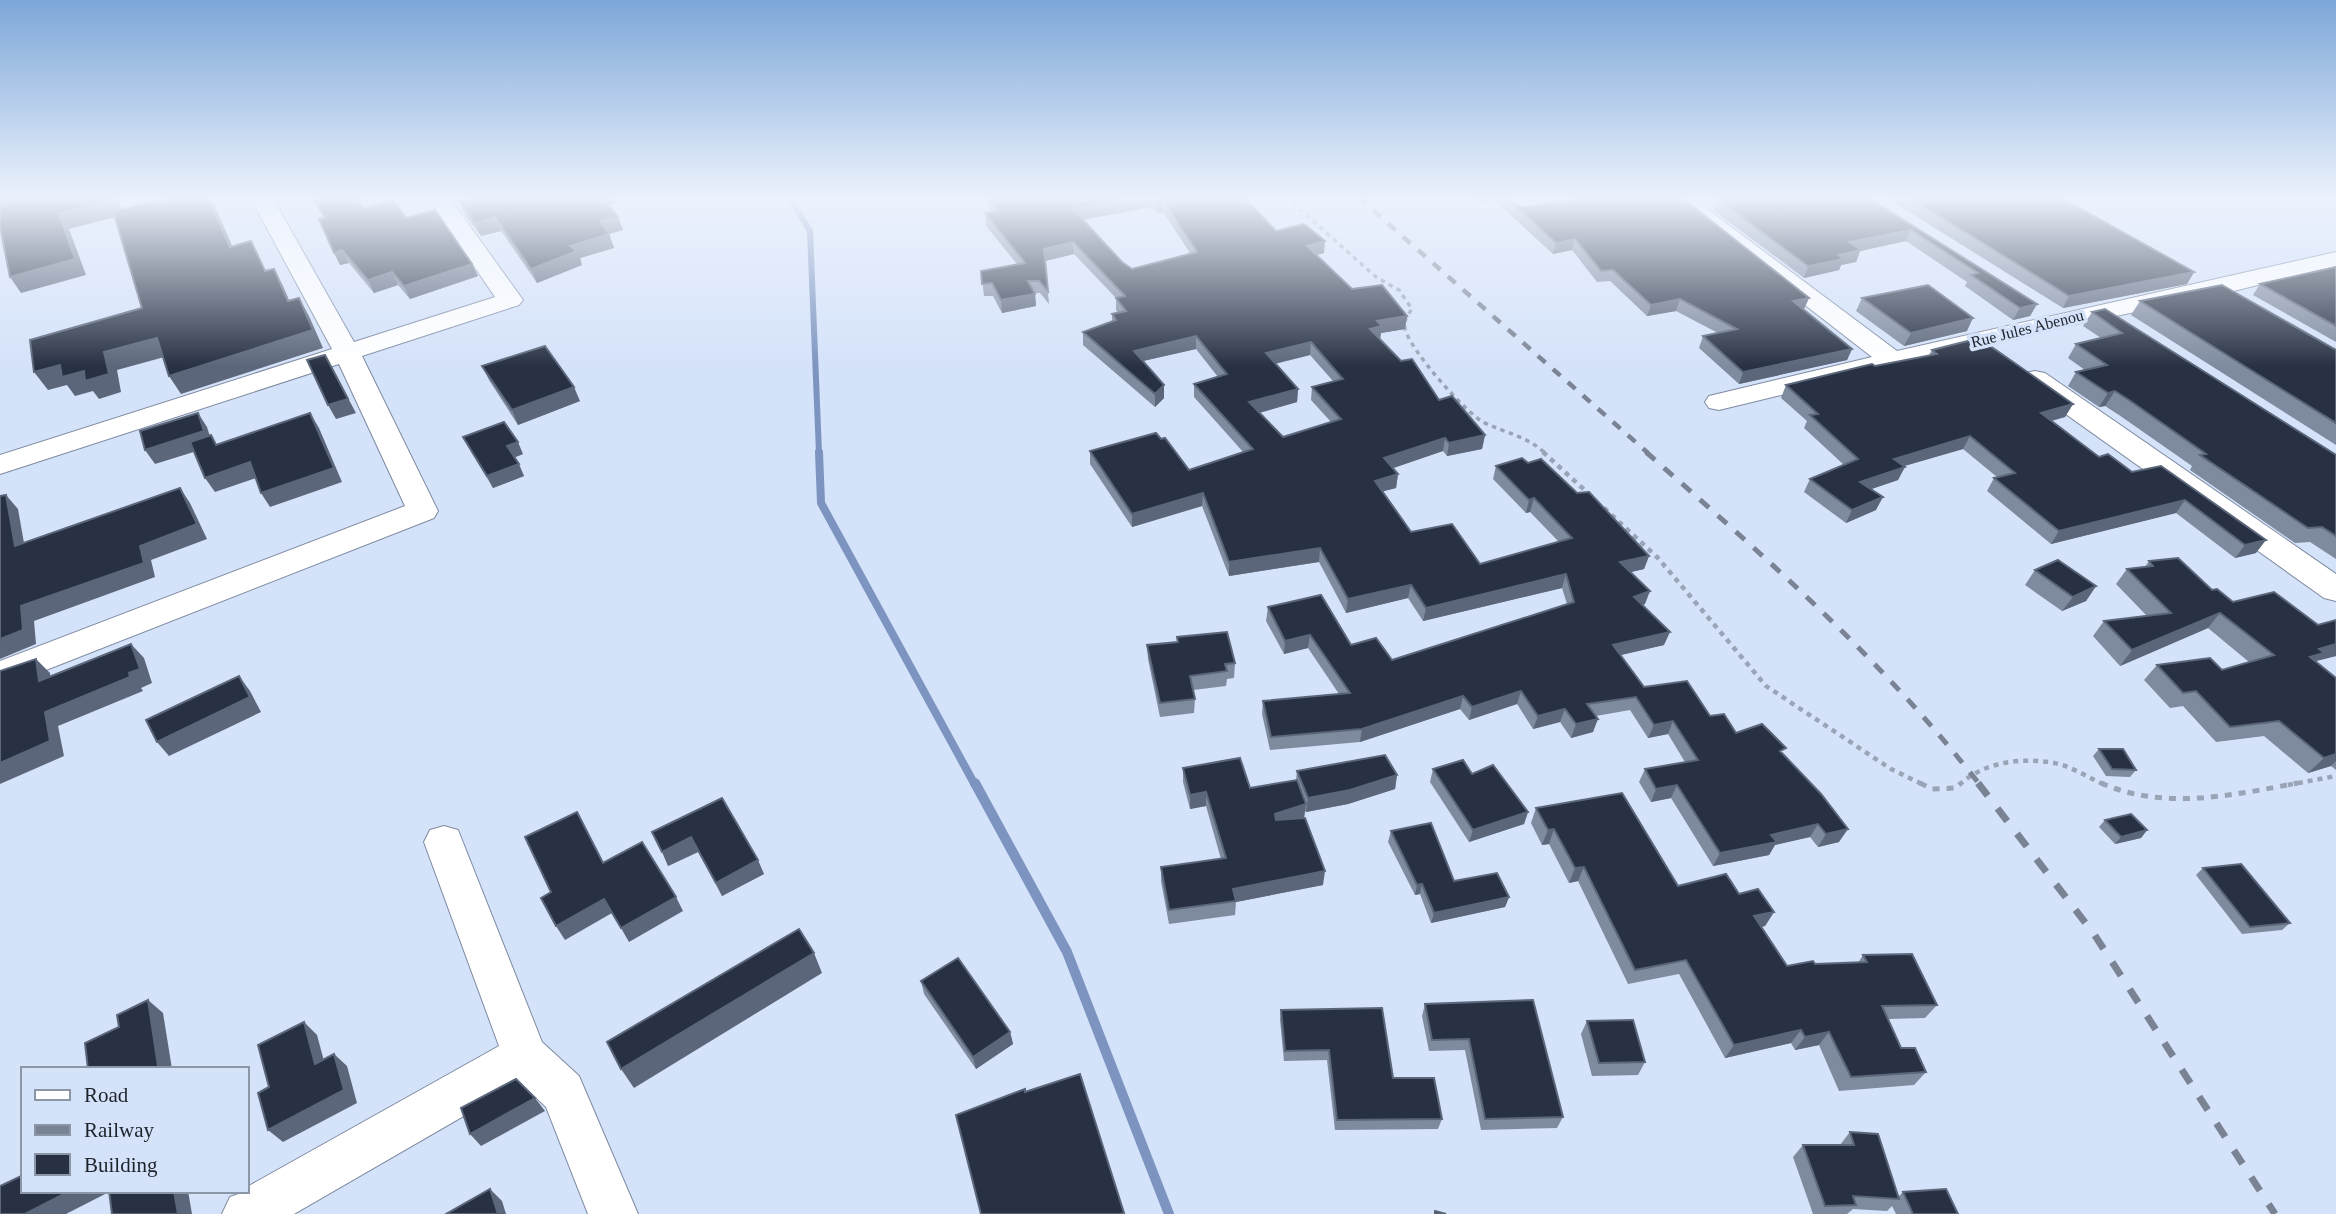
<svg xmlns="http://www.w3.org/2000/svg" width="2336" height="1214" font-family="Georgia,serif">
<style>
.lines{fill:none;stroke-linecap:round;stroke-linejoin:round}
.stream-far2{stroke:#7c94bf;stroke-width:6}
.stream-far1{stroke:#7c94bf;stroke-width:8}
.stream{stroke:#7c94bf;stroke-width:10}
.minor-casing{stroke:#7d8aa0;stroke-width:2}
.path-far2{stroke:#99a4b6;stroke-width:3.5;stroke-dasharray:4.5 4.5;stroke-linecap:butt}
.path-far1{stroke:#99a4b6;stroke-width:4.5;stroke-dasharray:5 5;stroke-linecap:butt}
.path{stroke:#99a4b6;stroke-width:5;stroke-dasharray:7 7;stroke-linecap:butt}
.minor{fill:#fff;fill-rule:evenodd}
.rail-far2{stroke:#7a8393;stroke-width:4.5;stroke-dasharray:10 10;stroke-linecap:butt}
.rail-far1{stroke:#7a8393;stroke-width:5;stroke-dasharray:12 12;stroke-linecap:butt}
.rail{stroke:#7a8393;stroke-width:7;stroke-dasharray:16 16;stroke-linecap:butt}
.wall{fill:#7e8a9e;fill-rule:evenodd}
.shaded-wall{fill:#5b667a}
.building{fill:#273143;stroke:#5b667a;stroke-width:2;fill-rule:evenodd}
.labels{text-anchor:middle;stroke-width:7;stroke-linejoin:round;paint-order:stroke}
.far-street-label{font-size:16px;fill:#1e232b;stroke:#d4e2fa}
</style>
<rect width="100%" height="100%" fill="#d4e2fa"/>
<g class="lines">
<path class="stream-far2" d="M789,197L810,231L819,453"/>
<path class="stream-far1" d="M819,452L821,503L975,785"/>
<path class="stream" d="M975,783L1067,952L1169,1214"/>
<defs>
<g id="minor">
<path d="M250,197H272L354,342L495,297L427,197H449L523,300L519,305L362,356L438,511L434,518L0,688V661L405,506L339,364L0,474V455L332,349Z"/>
<path d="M1500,197H1524L1529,201L1553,197H1599L1596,202L1524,216L1516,214Z"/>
<path d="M1666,197H1691L1897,351L2336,252V266L2217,295L2058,328L1719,410L1709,408L1705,402L1709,396L1872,357Z"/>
<path d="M2035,371L2045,373L2336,574V601L2324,598L2025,385L2021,379L2025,373Z"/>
<path d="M444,826L458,830L542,1042L579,1076L638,1214H588L546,1107L521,1083L294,1214H222L230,1197L247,1191V1187L499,1046L424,842L430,830Z"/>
</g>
</defs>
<use href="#minor" class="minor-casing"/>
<path class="path-far2" d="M1286,197L1376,277L1399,290L1412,309C1407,316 1404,320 1405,328C1408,348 1465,412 1483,422C1505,433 1527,436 1545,453"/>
<g class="path-far1">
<path d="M1543,452L1590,495"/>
<path d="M1604,508L1658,558L1766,686L1891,769L1924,785"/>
<path d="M1959,785C1984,762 2021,757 2054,763C2071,766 2089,778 2105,785"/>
<path d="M2288,785L2336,776"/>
</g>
<g class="path">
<path d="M1920,783L1932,789L1956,788L1961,783"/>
<path d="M2101,783C2164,811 2233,795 2298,783"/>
</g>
<use href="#minor" class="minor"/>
<path class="rail-far2" d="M1358,197L1648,453"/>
<path class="rail-far1" d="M1646,452C1764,556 1883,660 1980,785"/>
<path class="rail" d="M1978,783L2094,934L2275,1214"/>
</g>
<g class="wall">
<path d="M312,197H357L364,208L406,218L478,276L410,299L398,285L374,293L349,263L340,265L324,218Z"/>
<path d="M469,197L618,202L609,204L623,230L609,234L614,248L580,258L582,265L537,283L501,231L481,236L465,215L459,201L470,199Z"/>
<path d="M987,197H1244L1276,231L1324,253L1316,255L1352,289L1407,316L1405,329L1381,333L1380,339L1439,400L1485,435L1482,449L1447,456L1443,451L1392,468L1398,474L1396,488L1383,491L1411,532L1480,564L1559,542L1530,512L1526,513L1493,479L1496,466L1528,463L1577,493L1649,556L1644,569L1630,572L1645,604L1642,605L1664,645L1621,655L1644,687L1710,716L1736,733L1783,754L1839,842L1818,847L1810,837L1775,845L1769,855L1713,866L1671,798L1651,802L1639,782L1645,769L1685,762L1668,734L1648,738L1630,710L1596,716L1593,732L1571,738L1560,722L1533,729L1517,704L1469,720L1460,709L1360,742L1270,750L1262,714L1263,701L1339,694L1308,648L1284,654L1266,621L1268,607L1351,645L1392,660L1567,604L1562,588L1423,621L1408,598L1346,613L1319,562L1229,576L1202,506L1132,527L1090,464V451L1189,470L1244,453L1194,397V384L1218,377L1196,349L1143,361L1164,398L1155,407L1083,345V332L1112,321V314L1118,313L1116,310V298L1074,254L1045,261L1049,304L1040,293H1035L1036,306L1002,313L993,296H984L981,271L1017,264L986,226L985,213L992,212L988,206ZM1152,207L1157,213L1163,212L1190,253L1132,269L1122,262L1083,220ZM1310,355L1333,381L1312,387L1311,400L1331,422L1283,437L1259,413L1297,402L1298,389L1275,364Z"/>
<path d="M1471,197H1509L1516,205L1809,298L1804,309L1852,349L1847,360L1739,384L1699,348L1703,336L1718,333L1676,311L1647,316L1610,281L1597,282L1572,250L1553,254L1494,200L1478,203Z"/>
<path d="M1867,197L2037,304L2030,316L2013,320L1965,286L1967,282L1906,241L1860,251L1856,262L1841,265L1839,270L1804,278L1713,210L1717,199Z"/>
<path d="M1885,197H2060L2194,272L2187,284L2063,308Z"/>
<path d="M2336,267V342L2253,295L2260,284Z"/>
<path d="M1862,298L1967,331L1904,346L1856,311Z"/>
<path d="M2140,301L2336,350V445L2131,315Z"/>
<path d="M2092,312L2336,455V559L2310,542L2295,543L2190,470L2192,466L2119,415L2105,406L2099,407L2068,386L2076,372L2085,370L2068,358L2076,344L2101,338L2083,326Z"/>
<path d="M1932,350L2073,404L2065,417L2052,421L2099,457L2132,472L2161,466L2256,553L2235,558L2176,513L2051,544L1987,491L1994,478L1997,477L1963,449L1904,466L1898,480L1871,489L1876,510L1846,523L1804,492L1810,479L1844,465L1804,428L1807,421L1781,398L1786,385L1929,355Z"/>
<path d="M482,366L580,401L518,425L489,380Z"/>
<path d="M463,437L523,454L514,458L524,476L493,488L469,448Z"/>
<path d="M2149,561L2212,590L2233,602L2318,625L2336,620V656L2316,661L2336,678V770L2331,766L2308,773L2264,736L2216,742L2183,706L2170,708L2144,680L2157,665L2222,670L2249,662L2208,628L2120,666L2093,636L2104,621L2147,616L2116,584L2127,569L2145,567Z"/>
<path d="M2035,570L2096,586L2086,601L2062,611L2025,585Z"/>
<path d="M1177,637L1235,663L1234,678L1227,679L1226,686L1193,690L1195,699L1194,713L1160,717L1148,659L1147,645L1177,642Z"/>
<path d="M2099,749L2136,770L2130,777L2106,776L2093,756Z"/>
<path d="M1183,768L1250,788L1296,780L1297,771L1397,775L1395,789L1348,804L1306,812L1305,811L1304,818L1323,885L1236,902L1235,915L1169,924L1161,881V867L1221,859L1206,806L1190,809L1183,782Z"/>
<path d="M1433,769L1472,774L1528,812L1524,824L1469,842L1430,782Z"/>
<path d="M722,798L764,874L722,896L698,852L668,866Z"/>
<path d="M1536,808L1678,886L1739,894L1774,912L1765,926L1761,927L1787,966L1815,964L1858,963L1863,955L1937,1005L1925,1018L1888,1019L1901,1048L1926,1072L1914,1085L1839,1091L1819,1045L1795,1050L1791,1043L1725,1058L1679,974L1628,984L1578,881L1569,883L1549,844L1542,845L1531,823Z"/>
<path d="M2105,820L2147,830L2141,838L2115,844L2099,827Z"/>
<path d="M1391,831L1454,881L1509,897L1505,907L1431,923L1420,894L1415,895L1388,842Z"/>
<path d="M2203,868L2290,923L2282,930L2242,934L2196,875Z"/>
<path d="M921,981L1010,1032L1013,1044L976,1069L924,994Z"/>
<path d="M1425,1004L1563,1117L1557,1128L1481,1130L1465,1050L1429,1051L1422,1016Z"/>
<path d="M1281,1010L1393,1078L1442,1119L1438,1129L1335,1130L1327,1060L1284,1061L1280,1020Z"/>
<path d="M1587,1021L1645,1062L1638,1075L1592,1076L1581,1034Z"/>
<path d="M1850,1132L1898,1197L1903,1192L1958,1214H1896L1892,1206L1887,1211L1853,1209L1847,1214H1813L1793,1157L1803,1145H1840Z"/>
</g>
<g class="shaded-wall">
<path d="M112,197H117L123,215L69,229L86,275L21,293L10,277L59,214Z"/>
<path d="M208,197L215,206L240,264L230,247Z"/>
<path d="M601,197H617L618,202L604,206Z"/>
<path d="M1141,197H1152V207L1074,221L1073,209Z"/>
<path d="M1479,197H1495L1494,200L1478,203Z"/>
<path d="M1163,200V212L1157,213V201Z"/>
<path d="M495,217L501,231L481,236L475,223Z"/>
<path d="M618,217L623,230L605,235L600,221Z"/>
<path d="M1911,230L1906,241L1860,251L1856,262L1841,265L1839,270L1804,278L1808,266L1838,255L1849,242Z"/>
<path d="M609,234L614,248L580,258L582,265L537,283L531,269L570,246Z"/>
<path d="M1575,239L1572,250L1553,254L1556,243Z"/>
<path d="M1325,241L1324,253L1306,258L1307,246Z"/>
<path d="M1073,242L1074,254L1045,261L1044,249Z"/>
<path d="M342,250L349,263L340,265L334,253Z"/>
<path d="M472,264L478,276L410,299L404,286Z"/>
<path d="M274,269L283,286L297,319L288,301Z"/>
<path d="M392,272L398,285L374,293L368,280Z"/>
<path d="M2194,272L2187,284L2063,308L2069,296Z"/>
<path d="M1035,294L1036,306L1002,313L1001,300Z"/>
<path d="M299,298L309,316L323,348L181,394L169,376Z"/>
<path d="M1809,298L1804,309L1793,301Z"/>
<path d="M1680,299L1676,311L1647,316L1651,305Z"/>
<path d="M2037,304L2030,316L2013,320L2020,308Z"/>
<path d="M1407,316L1405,329L1381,333L1380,339L1370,329L1377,321Z"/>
<path d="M1973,318L1967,331L1904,346L1911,333Z"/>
<path d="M1196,336V349L1134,363V351Z"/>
<path d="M157,338L168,356L117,370L121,392L99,399L93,391L75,396L67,385L48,390L34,372Z"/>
<path d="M1311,342L1310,355L1265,366L1266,353Z"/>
<path d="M1852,349L1847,360L1739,384L1743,372Z"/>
<path d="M325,355L356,413L336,419L328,405Z"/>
<path d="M1164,385V398L1155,407V394Z"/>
<path d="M574,387L580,401L518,425L512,410Z"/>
<path d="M1298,389L1297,402L1248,416L1249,402Z"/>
<path d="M2115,391L2105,406L2099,407L2108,393Z"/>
<path d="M2073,404L2065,417L2034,425L2041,413Z"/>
<path d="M198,413L207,427L213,446L155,464L145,450Z"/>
<path d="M310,413L319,428L342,482L270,507L261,493Z"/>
<path d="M1485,435L1482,449L1447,456L1449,443Z"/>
<path d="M1970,436L1963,449L1887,471L1894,459Z"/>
<path d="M1445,438L1443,451L1382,472L1384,458Z"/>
<path d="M518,442L523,454L512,458L507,446Z"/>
<path d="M250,462L259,477L215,492L205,478Z"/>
<path d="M519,464L524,476L493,488L487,476Z"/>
<path d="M1905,467L1898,480L1854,495L1860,482Z"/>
<path d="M1398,474L1396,488L1373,494L1375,481Z"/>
<path d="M180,488L190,503L207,539L151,560L155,577L34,621L36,644L0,659V639L21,606L140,546Z"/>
<path d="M1203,493L1202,506L1132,527V514Z"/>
<path d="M6,495L18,509L27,560L15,546Z"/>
<path d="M1883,497L1876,510L1846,523L1852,510Z"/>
<path d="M1534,498L1530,512L1526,513L1529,500Z"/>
<path d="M2185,500L2176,513L2051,544L2059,531Z"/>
<path d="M2266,540L2256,553L2235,558L2245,545Z"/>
<path d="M1320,548L1319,562L1229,576V562Z"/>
<path d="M1649,556L1644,569L1615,576L1620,562Z"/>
<path d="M1566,574L1562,588L1423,621L1426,608Z"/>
<path d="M1411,585L1408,598L1346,613L1348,599Z"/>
<path d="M2096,586L2086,601L2062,611L2073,597Z"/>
<path d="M1650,591L1645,604L1629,610L1634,597Z"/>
<path d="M2220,613L2208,628L2120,666L2132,650Z"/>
<path d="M1670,632L1664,645L1608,658L1613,645Z"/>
<path d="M1310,635L1308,648L1284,654L1285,641Z"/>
<path d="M131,644L144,658L152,683L141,688L143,691L58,726L64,756L0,784V763L45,712L129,673Z"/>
<path d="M2336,644V656L2316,661L2296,672L2319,649Z"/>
<path d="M36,659L50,673L53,695L39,681Z"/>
<path d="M239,676L250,691L261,712L169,756L157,742Z"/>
<path d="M1521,691L1517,704L1469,720L1472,707Z"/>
<path d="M1463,696L1460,709L1360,742L1362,729Z"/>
<path d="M1565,709L1560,722L1533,729L1538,716Z"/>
<path d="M1598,719L1593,732L1571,738L1576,724Z"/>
<path d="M1673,721L1668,734L1648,738L1654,725Z"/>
<path d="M2336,754V761L2331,766L2308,773L2324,758Z"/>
<path d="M1397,775L1395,789L1348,804L1306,812L1308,798Z"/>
<path d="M1677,785L1671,798L1651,802L1656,789Z"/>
<path d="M1206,792V806L1190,809V795Z"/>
<path d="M1306,804L1304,818L1274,828L1275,814Z"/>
<path d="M1528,812L1524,824L1469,842L1473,830Z"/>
<path d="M1818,824L1810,837L1775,845L1769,855L1713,866L1720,853L1771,835Z"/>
<path d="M1554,829L1549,844L1542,845L1548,830Z"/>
<path d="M1848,829L1839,842L1818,847L1826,834Z"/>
<path d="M2147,830L2141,838L2115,844L2121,837Z"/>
<path d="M691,837L698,852L668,866L662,852Z"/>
<path d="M758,860L764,874L722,896L716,883Z"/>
<path d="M1584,867L1578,881L1569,883L1575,868Z"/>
<path d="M1325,871L1323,885L1236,902L1233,889Z"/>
<path d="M1422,884L1420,894L1415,895L1417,885Z"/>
<path d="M676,897L683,911L629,942L621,928Z"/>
<path d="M1509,897L1505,907L1431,923L1434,913Z"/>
<path d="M604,899L612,913L565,940L556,926Z"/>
<path d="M1774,912L1765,926L1746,931L1754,916Z"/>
<path d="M814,953L822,973L634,1088L621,1069Z"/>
<path d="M148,1000L163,1013L172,1069H153Z"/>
<path d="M304,1022L317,1035L328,1076L315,1064Z"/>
<path d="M1801,1030L1791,1043L1725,1058L1734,1045Z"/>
<path d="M1010,1032L1013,1044L976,1069L973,1057Z"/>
<path d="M1829,1032L1819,1045L1795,1050L1805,1037Z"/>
<path d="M334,1054L347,1066L357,1103L283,1142L268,1130Z"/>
<path d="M535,1098L545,1111L481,1146L470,1134Z"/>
<path d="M490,1189L502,1201L506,1214H498Z"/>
<path d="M70,1191H111L66,1214H25Z"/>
<path d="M174,1191H188L192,1214H178Z"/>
</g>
<g class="building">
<path d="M0,197H112L114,200L59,214L75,259L10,277L0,227Z"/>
<path d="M175,197H208L230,247L251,241L265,271L274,269L288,301L299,298L313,330L169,376L157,338L104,352L109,374L85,381L84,371L62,377L60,365L34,372L30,340L142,308L113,211Z"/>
<path d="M313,197H357L364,208L393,200L406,218L435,210L472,264L404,286L392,272L368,280L342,250L334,253L319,219L325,218Z"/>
<path d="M470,197H603L618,217L600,221L609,234L570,246L577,251L531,269L495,217L475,223L459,201L471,198Z"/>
<path d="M989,197H1141L1073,209L1122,262L1132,269L1197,252L1163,200L1157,201L1154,197H1244L1276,231L1304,224L1325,241L1307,246L1352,289L1382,285L1407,316L1377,321L1382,326L1370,329L1401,361L1412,359L1439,400L1452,396L1485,435L1449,443L1445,438L1384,458L1398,474L1375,481L1411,532L1452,524L1480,564L1572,538L1534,498L1529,500L1496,466L1522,458L1528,463L1541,459L1577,493L1589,492L1649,556L1620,562L1650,591L1634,597L1670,632L1613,645L1644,687L1687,681L1710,716L1724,714L1736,733L1762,724L1786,748L1780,751L1821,794L1848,829L1826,834L1818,824L1771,835L1777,842L1720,853L1677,785L1656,789L1645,769L1698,760L1673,721L1654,725L1636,697L1587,704L1598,719L1576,724L1565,709L1538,716L1521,691L1472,707L1463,696L1362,729L1271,737L1263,701L1350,693L1310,635L1285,641L1268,607L1321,595L1351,645L1376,638L1392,660L1574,602L1566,574L1426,608L1411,585L1348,599L1320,548L1229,562L1203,493L1132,514L1090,451L1156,433L1161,439L1165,438L1189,470L1253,449L1194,384L1227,374L1196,336L1134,351L1164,385L1155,394L1083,332L1116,320L1112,314L1126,311L1116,298L1125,296L1073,242L1044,249L1048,291L1039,281H1028L1035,294L1001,300L992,283L982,284L981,271L1025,263L985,213L999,211ZM1311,342L1343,379L1312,387L1341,419L1283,437L1249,402L1298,389L1266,353Z"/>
<path d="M1505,197H1509L1516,205L1526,207L1583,197H1681L1809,298L1793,301L1852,349L1743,372L1703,336L1737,329L1680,299L1651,305L1613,270L1601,271L1575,239L1556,243Z"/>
<path d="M1729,197H1867L2037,304L2020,308L1971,275L1978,273L1911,230L1849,242L1861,250L1838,255L1844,259L1808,266L1717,199Z"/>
<path d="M1908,197H2060L2194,272L2069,296Z"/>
<path d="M2336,267V326L2260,284Z"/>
<path d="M1928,285L1973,318L1911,333L1862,298Z"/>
<path d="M2222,285L2336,350V423L2140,301Z"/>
<path d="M2105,309L2336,455V536L2322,527L2308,528L2200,455L2206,454L2129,400L2115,391L2108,393L2076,372L2107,365L2076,344L2122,333L2092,312Z"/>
<path d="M1979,338L2073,404L2041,413L2099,457L2108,454L2132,472L2161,466L2266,540L2245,545L2185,500L2059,531L1994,478L2015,473L1970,436L1894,459L1905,467L1860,482L1883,497L1852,510L1810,479L1858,459L1810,415L1818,414L1786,385L1872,364L1875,366L1937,354L1932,350Z"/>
<path d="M545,346L574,387L512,410L482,366Z"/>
<path d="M325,355L348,399L328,405L307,360Z"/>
<path d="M198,413L204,431L145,450L140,431Z"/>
<path d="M310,413L334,468L261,493L250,462L205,478L190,442L211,435L216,445Z"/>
<path d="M504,422L518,442L507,446L519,464L487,476L463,437Z"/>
<path d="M180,488L197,524L140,546L144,563L21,606L23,630L0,639V496L6,495L15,546Z"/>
<path d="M2178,558L2212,590L2217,589L2233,602L2274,592L2318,625L2336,620V644L2319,649L2324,653L2310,657L2336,678V754L2324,758L2279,721L2230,727L2196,691L2183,693L2157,665L2210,658L2222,670L2274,655L2220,613L2132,650L2104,621L2171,613L2127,569L2153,566L2149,561Z"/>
<path d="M2058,560L2096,586L2073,597L2035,570Z"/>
<path d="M1227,632L1235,663L1225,664L1227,671L1190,676L1195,699L1160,703L1147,645L1178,642L1177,637Z"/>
<path d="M131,644L140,669L129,673L130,677L45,712L50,741L0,763V671L36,659L39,681Z"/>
<path d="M239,676L250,697L157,742L146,720Z"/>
<path d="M2099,749H2123L2136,770L2112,769Z"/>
<path d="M1385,755L1397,775L1350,790L1308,798L1297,771Z"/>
<path d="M1240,758L1250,788L1297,780L1306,804L1275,814L1276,820L1305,818L1325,871L1233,889L1236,901L1169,910L1161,867L1226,858L1206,792L1190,795L1183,768Z"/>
<path d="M1463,760L1472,774L1493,765L1528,812L1473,830L1433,769Z"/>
<path d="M1622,793L1678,886L1726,874L1739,894L1758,889L1774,912L1754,916L1787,966L1813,961L1815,964L1867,962L1863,955L1912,954L1937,1005L1882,1006L1901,1048H1915L1926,1072L1851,1077L1829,1032L1805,1037L1801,1030L1734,1045L1686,960L1635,970L1584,867L1575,868L1554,829L1548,830L1536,808Z"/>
<path d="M722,798L758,860L716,883L691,837L662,852L652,832Z"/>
<path d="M577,812L603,863L642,842L676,897L621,928L604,899L556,926L541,898L551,892L525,837Z"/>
<path d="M2131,814L2147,830L2121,837L2105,820Z"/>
<path d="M1431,823L1454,881L1497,873L1509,897L1434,913L1422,884L1417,885L1391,831Z"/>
<path d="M2241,864L2290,923L2250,927L2203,868Z"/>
<path d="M799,929L814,953L621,1069L607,1042Z"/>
<path d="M958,958L1010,1032L973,1057L921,981Z"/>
<path d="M148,1000L158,1066L153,1069H88L85,1043L119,1027L117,1015Z"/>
<path d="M1533,1000L1563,1117L1485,1119L1469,1039L1432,1040L1425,1004Z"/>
<path d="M1382,1008L1393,1078H1434L1442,1119L1337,1120L1329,1050L1285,1051L1281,1010Z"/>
<path d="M1633,1020L1645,1062L1599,1063L1587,1021Z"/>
<path d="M304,1022L315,1064L334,1054L344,1090L268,1130L258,1093L269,1087L258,1045Z"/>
<path d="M1080,1074L1124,1213L1120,1214H981L956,1115L1025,1089V1092Z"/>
<path d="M516,1079L535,1098L470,1134L461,1108Z"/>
<path d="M1850,1132L1878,1134L1899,1199L1853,1196L1856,1205L1825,1206L1803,1145H1854Z"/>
<path d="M23,1175V1191H70L25,1214H0V1186Z"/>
<path d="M490,1189L498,1214H446Z"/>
<path d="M1946,1189L1958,1214H1913L1903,1192Z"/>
<path d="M109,1191H174L178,1214H112Z"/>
<path d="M1435,1211L1446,1214H1435Z"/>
</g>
<linearGradient id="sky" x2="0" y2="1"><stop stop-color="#7da7d8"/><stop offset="0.54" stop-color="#ecf2fd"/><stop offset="1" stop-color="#ecf2fd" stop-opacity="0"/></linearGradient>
<rect width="2336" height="367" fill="url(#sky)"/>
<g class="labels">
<g class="far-street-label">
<text transform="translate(2027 328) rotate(-14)" y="6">Rue Jules Abenou</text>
</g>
</g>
<rect x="21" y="1067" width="228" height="126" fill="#d4e2fa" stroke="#8b96a7" stroke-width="2"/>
<rect x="35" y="1090" width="35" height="10" fill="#ffffff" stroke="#8b96a7" stroke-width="2"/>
<text x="84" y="1102" font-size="21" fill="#1e232b">Road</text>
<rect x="35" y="1125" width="35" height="10" fill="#7a8393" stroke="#8b96a7" stroke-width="2"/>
<text x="84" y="1137" font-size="21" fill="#1e232b">Railway</text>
<rect x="35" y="1154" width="35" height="21" fill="#273143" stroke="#8b96a7" stroke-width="2"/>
<text x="84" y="1172" font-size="21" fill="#1e232b">Building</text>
</svg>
